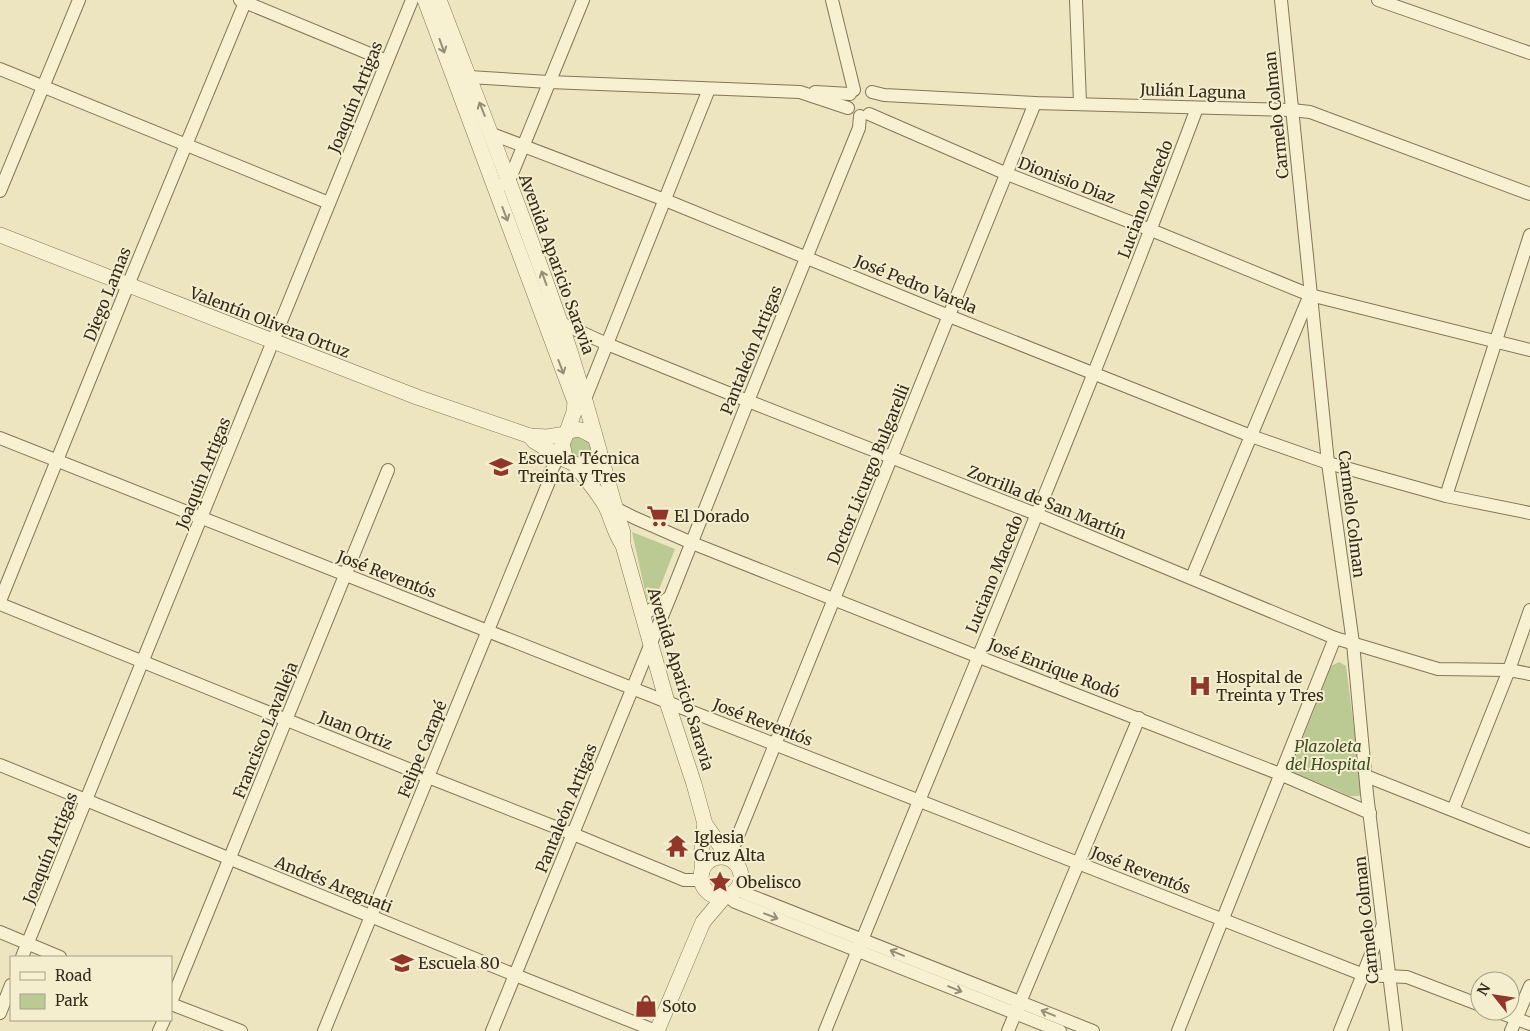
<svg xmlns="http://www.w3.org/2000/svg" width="1530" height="1031" font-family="Merriweather,serif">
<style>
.green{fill:#bbc993}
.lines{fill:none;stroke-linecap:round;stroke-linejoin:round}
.minor-casing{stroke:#847558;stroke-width:14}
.tertiary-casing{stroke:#847558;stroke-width:16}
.minor{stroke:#f7f1d1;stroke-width:12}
.tertiary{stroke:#f7f1d1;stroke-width:15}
.oneway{stroke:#968e76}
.labels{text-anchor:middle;stroke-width:4;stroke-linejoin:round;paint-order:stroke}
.street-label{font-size:16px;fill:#342b1c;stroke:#f4eece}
.poi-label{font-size:16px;fill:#342b1c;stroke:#f4eece;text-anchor:start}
.park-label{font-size:16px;font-style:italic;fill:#3e4f23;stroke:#f4eece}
</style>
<rect width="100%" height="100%" fill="#ece5bf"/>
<g class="green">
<path d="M574,434L586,438L592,450L589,461L573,456L567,445Z"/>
<path d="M632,532L675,549L658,592L647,600Z"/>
<path d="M1339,662L1346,666L1362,792L1359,796H1350L1293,772L1291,768L1331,666Z"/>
</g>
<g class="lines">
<defs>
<g id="minor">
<path d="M240,0L387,61"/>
<path d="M832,0L854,90"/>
<path d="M1076,0L1080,103"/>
<path d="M1281,0L1328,463L1353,643L1367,794L1396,1031"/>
<path d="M1378,0L1530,53"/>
<path d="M0,69L329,203"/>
<path d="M460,80L469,77L549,82L800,92L848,108"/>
<path d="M815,92L850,94"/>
<path d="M872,92L884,95L1035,103L1292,110L1310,112L1530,194"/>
<path d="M869,114L1007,174L1151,230L1310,295L1530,350"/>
<path d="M492,134L665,200L949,316L1251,436L1328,463L1446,496L1530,513"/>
<path d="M503,184L509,181L583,0"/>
<path d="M0,191L79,0"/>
<path d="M561,323L607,344L748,401L1036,514L1335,638L1438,669L1509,670L1530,674"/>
<path d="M585,399L709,89"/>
<path d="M0,438L667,702L1364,975L1407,977L1480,1005"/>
<path d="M1446,496L1530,235"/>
<path d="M615,508L635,518L692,543L979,657L1280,774L1370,813"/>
<path d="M1192,577L1309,297"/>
<path d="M0,601L128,285L246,0"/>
<path d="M0,604L428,777L573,834L684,880H701"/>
<path d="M643,615L670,597"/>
<path d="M0,765L515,975L656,1031"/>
<path d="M1366,776L1530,841"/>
<path d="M1453,810L1509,670L1530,610"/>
<path d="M729,858L1035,103"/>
<path d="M738,888L744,893L1093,1031"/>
<path d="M727,896L735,902L1060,1031"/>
<path d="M0,932L60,957"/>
<path d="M22,957L412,0"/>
<path d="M171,1002L388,470"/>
<path d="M171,1004L241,1031"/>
<path d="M1496,1011L1530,1024"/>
<path d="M0,1013L11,985"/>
<path d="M159,1031L164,1020"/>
<path d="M324,1031L550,479V473L559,456"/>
<path d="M492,1031L670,597L748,401L859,128L860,116"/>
<path d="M825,1031C949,724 1080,419 1197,108"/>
<path d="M1008,1031L1139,718"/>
<path d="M1178,1031L1335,638"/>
<path d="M1340,1031L1382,927"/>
<path d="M1511,1031L1530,986"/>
</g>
<g id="tertiary">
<path d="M425,0L575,402L574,412L567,432"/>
<path d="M439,0C480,107 523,214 560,322C585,391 601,463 623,533V545"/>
<path d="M0,235L417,397L530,436L547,437L566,434"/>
<path d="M530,436L534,441L566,460"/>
<path d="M594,437C583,430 580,427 567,432L562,444L566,460C581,468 589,467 599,454"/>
<path d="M574,464C585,477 596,490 605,505C612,518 614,533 623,545L667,702L694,784L705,824L728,857"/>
<circle cx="721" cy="877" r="20"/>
<path d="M702,872V841L705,824"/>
<path d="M657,1031L703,922L725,896"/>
</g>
</defs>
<use href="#minor" class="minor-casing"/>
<use href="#tertiary" class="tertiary-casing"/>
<use href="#minor" class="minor"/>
<use href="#tertiary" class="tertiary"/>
</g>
<defs><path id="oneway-shaft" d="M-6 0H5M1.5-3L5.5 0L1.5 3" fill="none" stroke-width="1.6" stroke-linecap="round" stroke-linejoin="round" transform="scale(1.25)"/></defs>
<g class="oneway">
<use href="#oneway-shaft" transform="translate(442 46) rotate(70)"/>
<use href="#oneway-shaft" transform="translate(482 109) rotate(-112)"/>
<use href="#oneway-shaft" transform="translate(505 214) rotate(69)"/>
<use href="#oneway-shaft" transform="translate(544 278) rotate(-110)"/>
<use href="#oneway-shaft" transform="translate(561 367) rotate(69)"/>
<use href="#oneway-shaft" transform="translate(771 916) rotate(21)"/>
<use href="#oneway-shaft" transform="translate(897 953) rotate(-158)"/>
<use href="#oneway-shaft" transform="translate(955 989) rotate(22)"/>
<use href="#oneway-shaft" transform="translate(1048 1013) rotate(-158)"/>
</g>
<defs>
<symbol id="school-bare" viewBox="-9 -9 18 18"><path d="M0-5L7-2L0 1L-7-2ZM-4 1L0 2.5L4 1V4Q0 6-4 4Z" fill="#91372a" stroke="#f4eece" stroke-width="2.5" paint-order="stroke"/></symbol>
<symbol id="supermarket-bare" viewBox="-9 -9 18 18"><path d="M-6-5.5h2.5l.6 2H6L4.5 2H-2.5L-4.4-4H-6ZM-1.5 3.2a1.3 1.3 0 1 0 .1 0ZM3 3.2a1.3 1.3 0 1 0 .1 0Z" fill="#91372a" stroke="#f4eece" stroke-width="2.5" paint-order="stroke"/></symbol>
<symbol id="hospital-bare" viewBox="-9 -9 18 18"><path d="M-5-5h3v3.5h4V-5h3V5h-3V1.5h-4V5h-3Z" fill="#91372a" stroke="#f4eece" stroke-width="2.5" paint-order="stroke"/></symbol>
<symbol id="temple-bare" viewBox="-9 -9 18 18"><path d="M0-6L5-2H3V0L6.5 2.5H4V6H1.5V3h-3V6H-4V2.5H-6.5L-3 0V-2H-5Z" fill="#91372a" stroke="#f4eece" stroke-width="2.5" paint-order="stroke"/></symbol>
<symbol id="sight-bare" viewBox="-9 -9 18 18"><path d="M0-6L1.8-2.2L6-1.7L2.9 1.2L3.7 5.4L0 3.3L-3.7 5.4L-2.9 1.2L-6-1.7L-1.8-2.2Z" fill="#91372a" stroke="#f4eece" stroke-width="2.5" paint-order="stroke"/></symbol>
<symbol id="shop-bare" viewBox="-9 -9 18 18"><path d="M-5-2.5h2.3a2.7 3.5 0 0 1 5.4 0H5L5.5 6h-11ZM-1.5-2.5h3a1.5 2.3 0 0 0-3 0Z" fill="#91372a" stroke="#f4eece" stroke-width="2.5" paint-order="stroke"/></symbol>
</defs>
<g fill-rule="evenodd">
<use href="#school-bare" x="485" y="451" width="32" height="32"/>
<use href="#supermarket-bare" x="642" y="500" width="32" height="32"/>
<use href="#hospital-bare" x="1184" y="670" width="32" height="32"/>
<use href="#temple-bare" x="661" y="830" width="32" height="32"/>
<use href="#sight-bare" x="704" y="866" width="32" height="32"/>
<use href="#school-bare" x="386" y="947" width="32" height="32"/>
<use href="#shop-bare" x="630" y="990" width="32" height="32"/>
</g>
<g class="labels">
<g class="street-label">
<text transform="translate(1193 91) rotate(2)" y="6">Julián Laguna</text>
<text transform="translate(355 97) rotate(-68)" y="6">Joaquín Artigas</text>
<text transform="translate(1276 115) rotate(-96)" y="6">Carmelo Colman</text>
<text transform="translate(1067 180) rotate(21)" y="6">Dionisio Diaz</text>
<text transform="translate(1145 199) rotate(-69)" y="6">Luciano Macedo</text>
<text transform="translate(557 264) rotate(70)" y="6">Avenida Aparicio Saravia</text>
<text transform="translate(916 284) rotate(22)" y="6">José Pedro Varela</text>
<text transform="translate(107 294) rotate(-68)" y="6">Diego Lamas</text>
<text transform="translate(270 322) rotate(21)" y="6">Valentín Olivera Ortuz</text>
<text transform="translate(751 350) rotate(-68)" y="6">Pantaleón Artigas</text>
<text transform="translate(203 473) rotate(-68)" y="6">Joaquín Artigas</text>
<text transform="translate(868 474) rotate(-68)" y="6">Doctor Licurgo Bulgarelli</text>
<text transform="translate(1047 502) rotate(22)" y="6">Zorrilla de San Martín</text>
<text transform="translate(1352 514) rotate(83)" y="6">Carmelo Colman</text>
<text transform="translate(387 574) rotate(21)" y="6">José Reventós</text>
<text transform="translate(994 574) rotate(-68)" y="6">Luciano Macedo</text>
<text transform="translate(1054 668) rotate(21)" y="6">José Enrique Rodó</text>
<text transform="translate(681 679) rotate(73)" y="6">Avenida Aparicio Saravia</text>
<text transform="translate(763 722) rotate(21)" y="6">José Reventós</text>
<text transform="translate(265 730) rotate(-68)" y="6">Francisco Lavalleja</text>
<text transform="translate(356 730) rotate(22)" y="6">Juan Ortiz</text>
<text transform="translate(422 749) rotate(-68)" y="6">Felipe Carapé</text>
<text transform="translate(566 808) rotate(-68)" y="6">Pantaleón Artigas</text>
<text transform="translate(50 848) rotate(-68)" y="6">Joaquín Artigas</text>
<text transform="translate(1141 870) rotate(21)" y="6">José Reventós</text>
<text transform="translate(334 884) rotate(22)" y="6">Andrés Areguati</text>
<text transform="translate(1366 920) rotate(-96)" y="6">Carmelo Colman</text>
</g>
<g class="poi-label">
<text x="518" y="464">Escuela Técnica<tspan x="518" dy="18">Treinta y Tres</tspan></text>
<text x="674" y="522">El Dorado</text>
<text x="1216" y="683">Hospital de<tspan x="1216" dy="18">Treinta y Tres</tspan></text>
<text x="694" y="843">Iglesia<tspan x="694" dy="18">Cruz Alta</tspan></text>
<text x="736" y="888">Obelisco</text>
<text x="418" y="969">Escuela 80</text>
<text x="662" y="1012">Soto</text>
</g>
<g class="park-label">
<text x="1328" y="752">Plazoleta<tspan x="1328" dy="18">del Hospital</tspan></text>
</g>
</g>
<rect x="10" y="956" width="162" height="65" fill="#f4eece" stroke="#a7a087"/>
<rect x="20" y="972" width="25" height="8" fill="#f7f1d1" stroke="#a7a087"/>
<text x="55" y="981" font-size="15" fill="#342b1c">Road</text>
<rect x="20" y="994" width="25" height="15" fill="#bbc993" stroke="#a7a087"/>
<text x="55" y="1006" font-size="15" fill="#342b1c">Park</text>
<g transform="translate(1495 996) rotate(300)"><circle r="24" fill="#f4eece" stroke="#a7a087"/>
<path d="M0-4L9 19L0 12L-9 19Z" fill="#91372a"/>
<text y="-8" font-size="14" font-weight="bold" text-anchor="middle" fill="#342b1c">N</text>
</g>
</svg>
